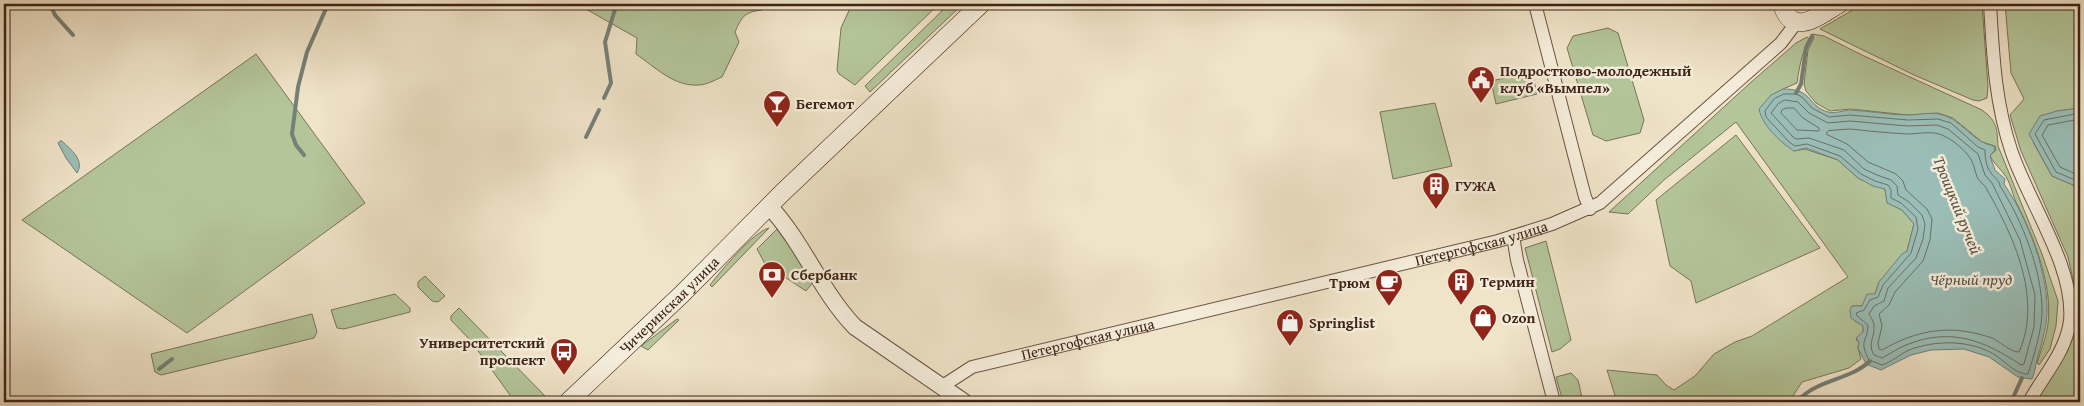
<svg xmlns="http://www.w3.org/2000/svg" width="2084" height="406" font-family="'Gentium Book Plus',serif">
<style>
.green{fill:#b4c59a;stroke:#797458}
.water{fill:#9abeb7;stroke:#758077}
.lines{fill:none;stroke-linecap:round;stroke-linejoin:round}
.shore{stroke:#6c7066;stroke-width:1}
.stream{stroke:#758077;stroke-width:4}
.minor-casing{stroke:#6a5342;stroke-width:14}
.tertiary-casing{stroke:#6a5342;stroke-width:18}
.secondary-casing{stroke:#3e2316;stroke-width:19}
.minor{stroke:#f5eddb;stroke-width:12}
.tertiary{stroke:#f5eddb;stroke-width:16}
.secondary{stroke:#f5eddb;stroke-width:18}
.labels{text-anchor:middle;stroke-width:5;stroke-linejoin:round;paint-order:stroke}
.poi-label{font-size:15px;font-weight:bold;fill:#3e2316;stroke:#f5eddb;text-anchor:start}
.street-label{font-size:15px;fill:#3e2316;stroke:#f5eddb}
.water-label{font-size:16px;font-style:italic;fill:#5a5246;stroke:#f5eddb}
</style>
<rect width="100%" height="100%" fill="#efe3c8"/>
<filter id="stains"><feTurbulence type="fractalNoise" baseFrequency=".004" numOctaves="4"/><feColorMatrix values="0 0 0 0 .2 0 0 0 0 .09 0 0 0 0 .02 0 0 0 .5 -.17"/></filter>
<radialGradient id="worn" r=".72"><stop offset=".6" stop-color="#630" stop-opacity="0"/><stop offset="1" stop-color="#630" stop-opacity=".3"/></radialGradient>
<g class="green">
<path d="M577,4H767L762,10C745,12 742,16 735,32L739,42L722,77C715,80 706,85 699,85C674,87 655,67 636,54L637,38Z"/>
<path d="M852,4H939L855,85L839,74L837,70L841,28Z"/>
<path d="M949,4H963L892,71L890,72V73L870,92L865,86Z"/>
<path d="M1863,4H1982L1988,86L1987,98L1979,101L1973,100L1914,75L1820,29Z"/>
<path d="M2005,4H2080V108L2057,111L2033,142L2052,176L2080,188V402H2036L2067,352L2073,337L2079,306L2068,257L2021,151L2010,115L2024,99L2011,73Z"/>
<path d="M1608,28L1618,33L1644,120L1640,133L1606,141L1593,135L1567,48L1573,36Z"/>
<path d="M1812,34L1824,36L1862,55L1982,110C1997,121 1997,128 1998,146L2042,254L2058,301L2056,326L2050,349L2039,365L2037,363C2040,352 2045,341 2047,330C2055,290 2034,237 2016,202C2012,193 2010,181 2004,174C1998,166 1996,166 1990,156L1996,150L1995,146L1982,142L1953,118L1938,113L1908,115L1850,109L1830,111L1816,103L1806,91L1804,84L1808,50L1814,38Z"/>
<path d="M1807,37L1809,39C1802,53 1799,68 1797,83L1783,89L1794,151L1805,149L1838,160L1858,178L1885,189L1887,202L1902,210L1914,224L1907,251L1879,282L1875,294L1862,306H1852L1854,320L1863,326V332L1856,340L1859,342L1858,348L1861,359L1849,368L1802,382L1789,402H1617L1607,370L1657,375L1666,385L1674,390L1695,376L1714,354L1735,342L1752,336L1848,277L1736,122L1664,180L1628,214L1609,212L1749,84L1796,43Z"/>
<path d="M256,54L365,203L187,333L22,220Z"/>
<path d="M1532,72L1537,94L1496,104L1491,81Z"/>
<path d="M1435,103L1452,166L1393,179L1380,112Z"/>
<path d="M1736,135L1820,248L1696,303L1691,281L1670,266L1656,200Z"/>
<path d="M769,228L712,287L710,285C720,272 753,232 769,228Z"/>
<path d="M777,229L814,281L806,291L765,264L757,249Z"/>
<path d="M1546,241L1571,340L1560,349L1552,352L1525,248Z"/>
<path d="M425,276L445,296L438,302L432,301L418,287V282Z"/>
<path d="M395,294L410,308V312L344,329L337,328L331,310Z"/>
<path d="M459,308L546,397L541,402H515L471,341L451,320V316Z"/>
<path d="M312,314L317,332L314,338L161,375L155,372L151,354Z"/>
<path d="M677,319L679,320L648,350L641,346Z"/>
<path d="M1571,373L1578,380L1583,402H1563L1556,377Z"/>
</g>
<g class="water">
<path d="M1783,89C1814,89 1806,105 1828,112C1835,114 1844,110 1851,110C1870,111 1889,115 1908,115C1918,115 1929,112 1939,114C1962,118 1972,143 1994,146L1995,150L1990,156L1995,170L2005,179L2004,184C2027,217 2049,274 2047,315C2046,331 2041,345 2037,360C2035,367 2035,373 2032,379L2018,377L1989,357L1964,349L1931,350L1911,355L1881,370L1866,364L1858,348L1859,342L1856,338L1863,332V326L1851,318L1850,310L1852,306H1862L1867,294H1875L1879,282L1902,254L1907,251L1914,224L1902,210L1887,203L1885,189L1873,186L1858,178L1838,160L1806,148L1794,151C1780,142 1762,125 1759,109L1771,95Z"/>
<path d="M2080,108V146L2077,150L2080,153V188L2052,176L2029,134L2040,116L2057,111Z"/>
<path d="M60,141H62C71,150 85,160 77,173L66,158L58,143Z"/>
</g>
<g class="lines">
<g class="shore">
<path d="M1784,94H1796L1802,97L1812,108L1829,117L1850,115L1908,120L1938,119L1951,123L1978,147L1985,150C1985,157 1986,167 1991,173C1995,179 1999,179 2000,186C2022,220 2043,272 2042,314C2041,333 2034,355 2028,374C2016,375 2003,359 1992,353C1968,340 1935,340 1909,350C1900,354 1892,362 1882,365L1869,360C1858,339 1868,342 1868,325L1857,316L1856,313L1864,310L1870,300L1878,297L1883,285L1911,253L1918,229L1916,217L1901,203L1891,198V190L1888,185L1875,181L1861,174L1840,156L1807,144L1795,146L1789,142L1766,117L1765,111L1774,99Z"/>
<path d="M1785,100L1798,102L1809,113L1828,123L1850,121L1907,126L1937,125L1948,129L1978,154L1985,175L1992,183L2020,240L2035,295L2034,327L2024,364L2021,365C1984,340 1950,327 1906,345C1898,348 1890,354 1882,358L1874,355C1867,343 1875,338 1874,326C1874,321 1871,318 1869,314L1874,306L1884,301L1888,288L1916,258L1923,239L1925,224L1922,215L1909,202L1898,195L1897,186L1891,180L1877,175L1864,169L1844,150L1809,138L1796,139L1793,137L1771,113L1778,104Z"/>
<path d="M1787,108H1794L1803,118L1819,128V131L1797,130L1781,113L1782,110Z"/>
<path d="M2080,113L2044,120L2035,134L2056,172L2080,182"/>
<path d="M2080,119L2048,125L2042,135L2060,167L2080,176"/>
<path d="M1850,129C1869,131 1888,133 1907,134C1919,134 1933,130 1944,136C1953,140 1965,150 1970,158C1974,163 1975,173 1978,179C1980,182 1984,184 1986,188C2013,235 2043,298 2019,352C2010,352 2001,342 1992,338C1951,324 1919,329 1882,350L1879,349L1878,343L1882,326L1879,314L1889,305L1895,292L1923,261L1930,240L1932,219L1927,209L1906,190L1903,181L1896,174L1868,162L1847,144L1826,134L1828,131Z"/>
</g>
<g class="stream">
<path d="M50,4L55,15L73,35"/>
<path d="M1809,5V4"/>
<path d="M1796,93L1801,84L1806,48L1812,36"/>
<path d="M604,98L611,83L605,42L616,6"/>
<path d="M586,137L599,110"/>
<path d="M304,155L296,145L292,134L298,87L307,52L328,4"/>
<path d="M159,369L172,359"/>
<path d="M121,402L122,401"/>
<path d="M1797,402C1816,379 1849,381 1870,361"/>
<path d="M2011,402L2022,378"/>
</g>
<defs>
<g id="minor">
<path d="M1535,4L1585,197L1590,209"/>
<path d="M1990,4C1993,54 1995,102 2011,150C2028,202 2075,266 2070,321C2066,352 2043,376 2029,402"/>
<path d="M1513,236L1517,260L1554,402"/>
<path id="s1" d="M941,387L972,367L1498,241L1552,224L1600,203L1781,43L1796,23"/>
</g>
<path id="tertiary" d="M769,206C803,242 821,292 855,327L964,402"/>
<g id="secondary">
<path d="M1782,4C1792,39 1820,15 1839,4"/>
<path id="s2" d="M568,402L682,294L782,193L981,4"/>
</g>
</defs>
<use href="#minor" class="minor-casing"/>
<use href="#tertiary" class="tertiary-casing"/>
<use href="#secondary" class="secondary-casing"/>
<use href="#minor" class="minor"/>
<use href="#tertiary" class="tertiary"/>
<use href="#secondary" class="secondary"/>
</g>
<defs>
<symbol id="civic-pin" viewBox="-11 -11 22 30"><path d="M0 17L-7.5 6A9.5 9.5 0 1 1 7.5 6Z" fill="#8f2418" stroke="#f5eddb"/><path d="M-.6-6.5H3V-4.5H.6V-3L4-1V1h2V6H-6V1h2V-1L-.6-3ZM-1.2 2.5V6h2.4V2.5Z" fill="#fff"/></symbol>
<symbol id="bar-pin" viewBox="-11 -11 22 30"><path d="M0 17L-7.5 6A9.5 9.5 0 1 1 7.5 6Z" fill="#8f2418" stroke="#f5eddb"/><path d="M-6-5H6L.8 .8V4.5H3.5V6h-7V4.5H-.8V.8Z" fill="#fff"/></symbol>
<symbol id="building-pin" viewBox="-11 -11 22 30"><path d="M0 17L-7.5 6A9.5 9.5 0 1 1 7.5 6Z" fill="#8f2418" stroke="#f5eddb"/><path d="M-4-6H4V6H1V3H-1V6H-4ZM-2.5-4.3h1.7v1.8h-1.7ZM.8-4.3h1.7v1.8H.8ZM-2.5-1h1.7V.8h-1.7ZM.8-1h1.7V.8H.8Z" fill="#fff"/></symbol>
<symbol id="bank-pin" viewBox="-11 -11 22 30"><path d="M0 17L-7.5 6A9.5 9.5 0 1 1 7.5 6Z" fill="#8f2418" stroke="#f5eddb"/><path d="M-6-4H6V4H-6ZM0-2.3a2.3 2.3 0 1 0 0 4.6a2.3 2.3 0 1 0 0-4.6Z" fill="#fff"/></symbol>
<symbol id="cafe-pin" viewBox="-11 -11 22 30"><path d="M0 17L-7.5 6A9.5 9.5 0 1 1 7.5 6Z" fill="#8f2418" stroke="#f5eddb"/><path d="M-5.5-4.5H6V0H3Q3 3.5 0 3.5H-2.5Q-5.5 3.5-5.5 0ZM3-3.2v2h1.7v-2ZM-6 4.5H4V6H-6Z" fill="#fff"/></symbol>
<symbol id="shop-pin" viewBox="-11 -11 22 30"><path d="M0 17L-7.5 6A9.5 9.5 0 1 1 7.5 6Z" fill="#8f2418" stroke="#f5eddb"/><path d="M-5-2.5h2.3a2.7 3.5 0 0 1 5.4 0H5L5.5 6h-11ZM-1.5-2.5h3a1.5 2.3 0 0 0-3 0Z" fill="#fff"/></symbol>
<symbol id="bus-pin" viewBox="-11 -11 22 30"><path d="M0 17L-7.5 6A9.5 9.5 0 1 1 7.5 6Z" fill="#8f2418" stroke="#f5eddb"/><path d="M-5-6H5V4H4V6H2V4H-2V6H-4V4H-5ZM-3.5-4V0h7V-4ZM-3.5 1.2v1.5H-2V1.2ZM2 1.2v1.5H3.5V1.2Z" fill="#fff"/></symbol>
</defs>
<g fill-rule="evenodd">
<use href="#civic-pin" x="1465" y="64" width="32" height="43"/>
<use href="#bar-pin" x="761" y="88" width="32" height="43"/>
<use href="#building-pin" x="1420" y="170" width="32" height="43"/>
<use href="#bank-pin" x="756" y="259" width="32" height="43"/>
<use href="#building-pin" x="1445" y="266" width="32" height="43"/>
<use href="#cafe-pin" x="1373" y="267" width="32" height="43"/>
<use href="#shop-pin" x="1467" y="302" width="32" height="43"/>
<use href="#shop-pin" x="1274" y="307" width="32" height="43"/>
<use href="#bus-pin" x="548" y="336" width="32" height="43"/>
</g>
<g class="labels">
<g class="poi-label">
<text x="1500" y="76">Подростково-молодежный<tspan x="1500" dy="17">клуб «Вымпел»</tspan></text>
<text x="796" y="109">Бегемот</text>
<text x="1455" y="191">ГУЖА</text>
<text x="791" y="280">Сбербанк</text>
<text x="1480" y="287">Термин</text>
<text x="1370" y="288" text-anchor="end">Трюм</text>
<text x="1502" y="323">Ozon</text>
<text x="1309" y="328">Springlist</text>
<text x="545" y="348" text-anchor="end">Университетский<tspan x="545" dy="17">проспект</tspan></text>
</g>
<g class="street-label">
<text dy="5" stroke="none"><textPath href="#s1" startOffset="561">Петергофская улица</textPath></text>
<text dy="5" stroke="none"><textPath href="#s2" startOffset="140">Чичеринская улица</textPath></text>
<text dy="5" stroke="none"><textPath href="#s1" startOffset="156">Петергофская улица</textPath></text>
</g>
<g class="water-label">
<text transform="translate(1958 205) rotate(68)" y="6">Троицкий ручей</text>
<text x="1971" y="285">Чёрный пруд</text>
</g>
</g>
<rect width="2084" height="406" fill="none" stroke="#efe3c8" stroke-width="20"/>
<rect x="5" y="5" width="2074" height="396" fill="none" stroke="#3e2316" stroke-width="2.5"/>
<rect x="10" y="10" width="2064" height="386" fill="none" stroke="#3e2316"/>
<rect width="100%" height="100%" filter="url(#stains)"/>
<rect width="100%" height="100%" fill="url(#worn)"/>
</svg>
